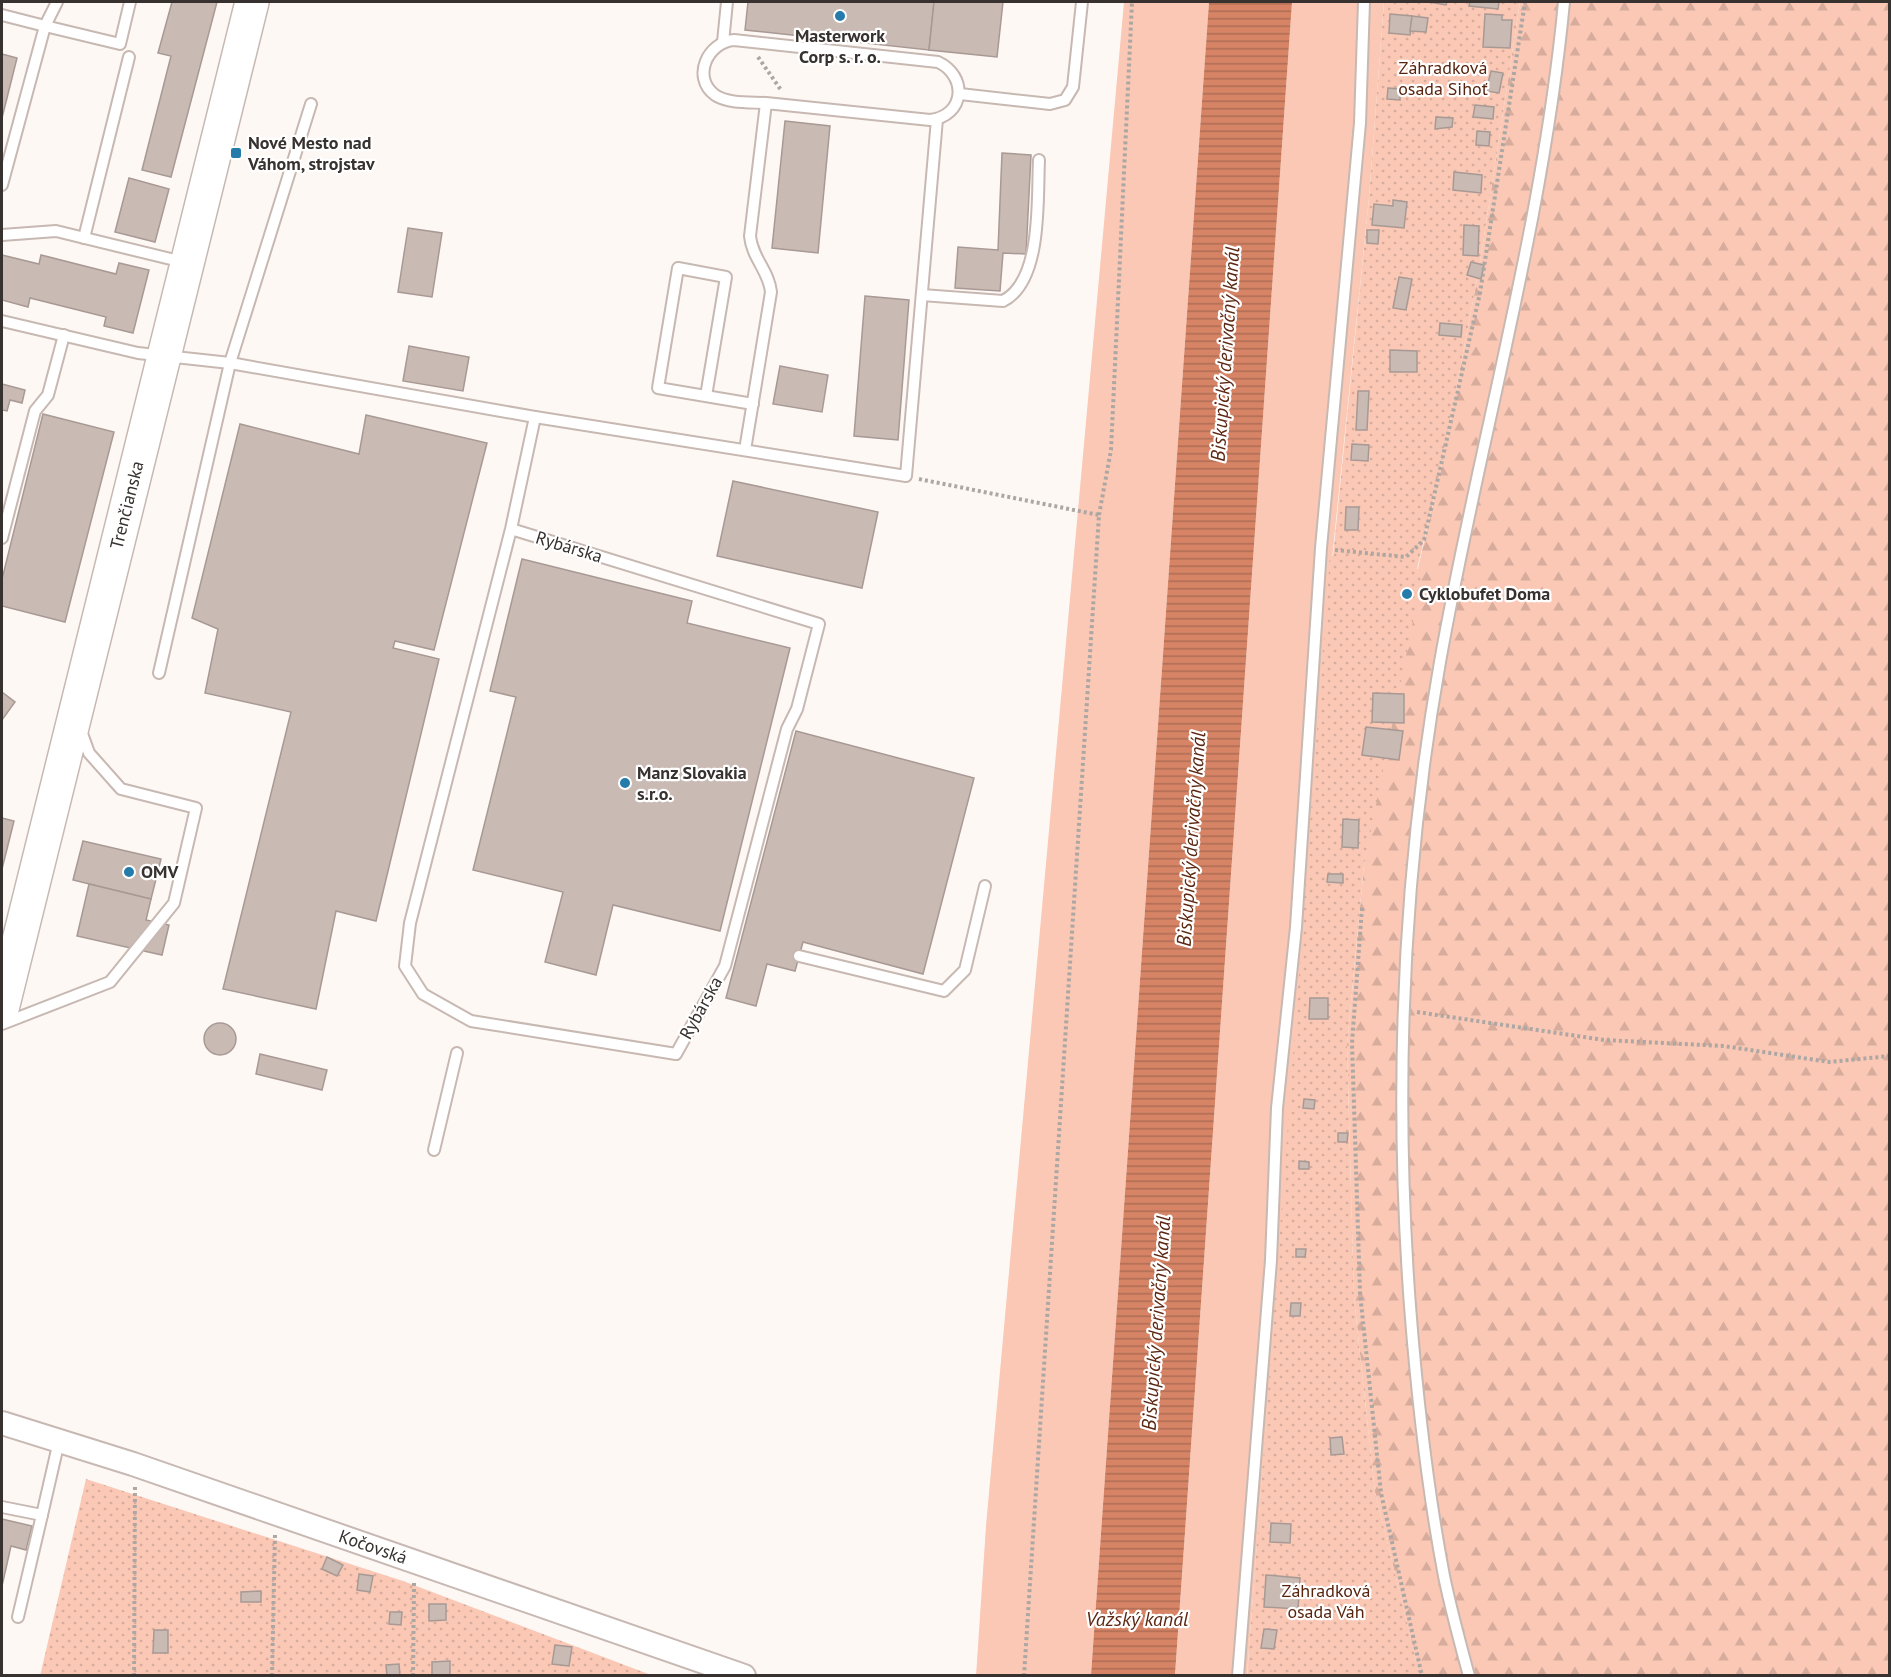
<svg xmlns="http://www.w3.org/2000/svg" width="1891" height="1677" font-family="'PT Sans',sans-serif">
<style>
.grass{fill:#fac8b5}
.forest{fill:url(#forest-firs)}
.garden{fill:url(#garden-dots)}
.water{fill:url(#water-rules)}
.building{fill:#c9bab4;stroke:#a89994;stroke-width:1.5}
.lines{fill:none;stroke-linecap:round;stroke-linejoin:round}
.lane-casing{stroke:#c7b8b2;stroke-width:14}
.street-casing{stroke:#c7b8b2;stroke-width:26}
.primary-casing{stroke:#c7b8b2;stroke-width:36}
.path{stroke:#ada7a4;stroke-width:4;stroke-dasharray:3 3;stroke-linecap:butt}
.lane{stroke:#fff;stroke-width:10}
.street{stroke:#fff;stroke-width:22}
.primary{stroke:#fff;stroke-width:33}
.poi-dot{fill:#257cab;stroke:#fff;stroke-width:2}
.labels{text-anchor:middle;stroke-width:4.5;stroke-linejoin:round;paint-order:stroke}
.poi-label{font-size:18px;font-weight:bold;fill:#37312f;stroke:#fff;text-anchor:start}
.park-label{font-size:18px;fill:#57230d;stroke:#fff}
.street-label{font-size:18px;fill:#37312f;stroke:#fff}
.water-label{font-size:20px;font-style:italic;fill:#5d2813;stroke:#fff}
</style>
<defs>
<pattern id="forest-firs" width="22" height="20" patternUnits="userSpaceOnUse" patternTransform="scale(1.5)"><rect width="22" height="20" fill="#fac8b5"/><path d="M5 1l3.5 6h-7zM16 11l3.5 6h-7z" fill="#d7ac9c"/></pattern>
<pattern id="garden-dots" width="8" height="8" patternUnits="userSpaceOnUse" patternTransform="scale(1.5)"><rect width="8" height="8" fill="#fac8b5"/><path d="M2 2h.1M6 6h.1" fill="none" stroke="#d7ac9c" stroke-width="1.8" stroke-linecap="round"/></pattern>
<pattern id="water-rules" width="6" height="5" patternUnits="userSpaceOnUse" patternTransform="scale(1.5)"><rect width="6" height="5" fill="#d68465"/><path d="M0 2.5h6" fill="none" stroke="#ae6d54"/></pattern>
</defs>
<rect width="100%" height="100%" fill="#fef8f5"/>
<g class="grass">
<path d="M1124,2H1209L1091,1675L976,1676L986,1526Z"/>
<path d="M1292,2H1384L1369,198L1332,559L1247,1675L1175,1676Z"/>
</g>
<path class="forest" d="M1520,2H1889V1675L1420,1676L1375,1492L1354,1298L1347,1045L1364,865L1417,572L1440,474L1479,269Z"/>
<g class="garden">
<path d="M1384,2H1520L1479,269L1440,474L1417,569L1423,571L1364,865L1347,1045L1354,1298L1375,1492L1420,1675L1247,1676L1330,556H1333L1369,198Z"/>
<path d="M86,1479L403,1581L651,1675L40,1676Z"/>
</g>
<path class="water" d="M1209,2H1292L1175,1675H1091Z"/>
<g class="building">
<path d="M172,2H217L171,177L142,170L171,56L158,53Z"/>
<path d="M748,2H934L929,50L745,30Z"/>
<path d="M934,2H1003L997,57L929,50Z"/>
<path d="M1429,2H1447L1446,5Z"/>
<path d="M1470,2H1499L1498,9L1469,6Z"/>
<path d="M1390,14L1412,16L1410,35L1389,33Z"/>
<path d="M1485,14L1502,15V20H1512L1510,48L1483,47Z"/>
<path d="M1412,16L1428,18L1426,32L1410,31Z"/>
<path d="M2,54L17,58L2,118Z"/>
<path d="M1491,71L1503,73L1499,93L1486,91Z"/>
<path d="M1388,88L1400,89V100L1387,99Z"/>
<path d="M1475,105L1494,107L1493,119L1473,117Z"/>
<path d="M1436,117L1453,118L1452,127L1435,129Z"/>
<path d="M785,121L830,126L818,253L772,248Z"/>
<path d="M1477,131L1490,132L1489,146L1476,145Z"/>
<path d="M1002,153L1031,155L1026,254L1003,253L1000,291L955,288L958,247L998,250Z"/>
<path d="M1454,172L1482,175L1481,193L1453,190Z"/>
<path d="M129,178L169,189L155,242L115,232Z"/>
<path d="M1393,200L1407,202L1404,228L1372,225L1374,204L1393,206Z"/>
<path d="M1464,225L1479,226L1478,256L1463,255Z"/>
<path d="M408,228L442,233L432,297L398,292Z"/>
<path d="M1367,230H1379L1378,244L1367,243Z"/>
<path d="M2,255L39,264L41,255L116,274L119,263L149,270L133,333L104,326L106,317L30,298L28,307L2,300Z"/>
<path d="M1471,262L1484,265L1481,279L1467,275Z"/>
<path d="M1399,277L1412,279L1406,310L1393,308Z"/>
<path d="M865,296L909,300L898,440L854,436Z"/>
<path d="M1440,323L1462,325L1461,337L1439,335Z"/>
<path d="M409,346L469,357L463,391L403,381Z"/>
<path d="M1390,350L1417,351V372H1390Z"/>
<path d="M780,366L828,375L822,412L773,404Z"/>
<path d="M2,384L25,390L22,403L10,400L7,411L2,410Z"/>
<path d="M1358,391H1369L1367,430H1356Z"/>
<path d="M43,414L114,432L65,622L2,606V579Z"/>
<path d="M366,415L487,443L434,650L395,641L393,648L439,659L376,921L336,911L316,1009L223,989L291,712L205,693L218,629L192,618L240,424L359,454Z"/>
<path d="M1352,444L1369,445L1368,461L1351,460Z"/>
<path d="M733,481L878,512L862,588L717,556Z"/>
<path d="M1346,507H1359L1358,530H1345Z"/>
<path d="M522,559L692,601L687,623L790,648L720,931L613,905L596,975L545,962L563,892L473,870L516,697L490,691Z"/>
<path d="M2,692L15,702L2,720Z"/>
<path d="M1373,693L1404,694V723L1372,722Z"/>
<path d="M1366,727L1403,731L1399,760L1362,755Z"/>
<path d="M796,731L974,778L923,974L803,942L795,971L767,964L756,1006L726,998Z"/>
<path d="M2,818L14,821L2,869Z"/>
<path d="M1343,819L1359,820L1358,848L1342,847Z"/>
<path d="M83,841L161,859L151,899L73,880Z"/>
<path d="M1328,874H1343V883L1327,882Z"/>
<path d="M89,884L151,899L146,920L169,925L162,955L77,936Z"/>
<path d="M1310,998H1328V1019H1309Z"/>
<circle cx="220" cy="1039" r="16"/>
<path d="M260,1054L327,1070L322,1090L256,1074Z"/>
<path d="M1304,1099L1315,1100L1314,1109L1303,1108Z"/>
<path d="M1338,1133H1348L1347,1142H1338Z"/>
<path d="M1299,1161L1309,1162V1169H1299Z"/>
<path d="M1296,1249H1306L1305,1257H1296Z"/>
<path d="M1291,1303H1301L1300,1316H1290Z"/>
<path d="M1342,1437L1344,1454L1331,1455L1330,1438Z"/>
<path d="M2,1519L32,1526L26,1550L11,1546L2,1586Z"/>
<path d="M1271,1523L1291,1524L1290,1543L1270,1542Z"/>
<path d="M327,1557L343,1565L337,1576L322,1569Z"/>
<path d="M359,1574L373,1576L370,1592L357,1590Z"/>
<path d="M1266,1575L1300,1578L1298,1609L1264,1607Z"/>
<path d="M261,1591V1602H241V1592Z"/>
<path d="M429,1604H446V1620L429,1621Z"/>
<path d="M390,1612H402L401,1625L389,1624Z"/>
<path d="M1264,1629L1277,1630L1274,1649L1261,1648Z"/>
<path d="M154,1630H168V1653H153Z"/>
<path d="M555,1645L572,1647L569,1666L552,1664Z"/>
<path d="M450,1661V1676H432V1662Z"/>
<path d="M399,1664L400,1676H387L386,1665Z"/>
</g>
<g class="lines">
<defs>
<g id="lane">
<path d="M57,2L45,26L120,44L130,2"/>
<path d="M2,15L45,26L2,185"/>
<path d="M723,42L727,2"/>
<path d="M960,94L1050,104L1065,100L1073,87L1082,2"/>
<path d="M2,235L56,231L183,262"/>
<path d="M84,238L129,57"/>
<path d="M922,295L1003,301C1043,281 1037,197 1039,160"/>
<path d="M2,321L138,353L230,363L535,417L906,476L937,119"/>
<path d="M706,396L726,277L678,268L658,388L753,404"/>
<path d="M745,450L771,292C769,271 752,258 750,236L766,103L930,120C965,116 968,76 938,62L734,40C708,42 691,77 715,95C728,104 751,102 766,103"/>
<path d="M511,529L819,624L797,709L787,729L725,966L676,1054L471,1021L423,994L405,966L410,923L511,529L535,417"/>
<path d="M2,538L35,411L48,395L64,335"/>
<path d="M159,673L230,363L311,104"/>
<path d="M799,956L944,991L965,970L985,886"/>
<path d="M2,1024L110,982L174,903L196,808L121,789L89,753L81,731"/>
<path d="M434,1150L457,1053"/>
<path d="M2,1507L42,1515L59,1441"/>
<path d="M18,1617L42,1515"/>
<path d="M1238,1676L1271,1260L1277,1108L1296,927L1321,548L1360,123L1364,2"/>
<path d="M1469,1676C1460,1643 1451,1610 1444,1576C1427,1487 1417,1396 1410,1306C1394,1090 1402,876 1440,662C1479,442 1543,225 1564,2"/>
</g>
<path id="street" d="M2,1423L133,1464L744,1676"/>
<path id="primary" d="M2,1009L252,2"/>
</defs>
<use href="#lane" class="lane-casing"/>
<use href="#street" class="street-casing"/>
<use href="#primary" class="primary-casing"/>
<g class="path">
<path d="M758,57L781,90"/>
<path d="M919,479L1099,515L1024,1676"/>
<path d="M1099,515L1111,450L1132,2"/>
<path d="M1335,550L1406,557L1424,540L1480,293L1525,2"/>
<path d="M1362,908L1352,1043L1360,1293L1381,1493L1422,1676"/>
<path d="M1417,1012L1604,1040L1724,1046L1829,1062L1890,1056"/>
<path d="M134,1676L135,1484"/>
<path d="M272,1676L275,1534"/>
<path d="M413,1676L414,1583"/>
</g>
<use href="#lane" class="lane"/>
<use href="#street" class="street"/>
<use href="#primary" class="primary"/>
</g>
<g class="poi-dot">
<circle cx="840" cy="16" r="6"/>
<rect x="230" y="147" width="12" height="12" rx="3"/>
<circle cx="1407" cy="594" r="6"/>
<circle cx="625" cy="783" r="6"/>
<circle cx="129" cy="872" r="6"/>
</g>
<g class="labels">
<g class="poi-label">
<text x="840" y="42" text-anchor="middle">Masterwork<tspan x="840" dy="21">Corp s. r. o.</tspan></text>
<text x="248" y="149">Nové Mesto nad<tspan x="248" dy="21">Váhom, strojstav</tspan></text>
<text x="1419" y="600">Cyklobufet Doma</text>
<text x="637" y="779">Manz Slovakia<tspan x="637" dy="21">s.r.o.</tspan></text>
<text x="141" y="878">OMV</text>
</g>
<g class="park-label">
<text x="1443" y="74">Záhradková<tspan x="1443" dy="21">osada Sihoť</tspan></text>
<text x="1326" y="1597">Záhradková<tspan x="1326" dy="21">osada Váh</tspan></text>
</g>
<g class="street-label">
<text transform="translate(127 505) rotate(-76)" y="6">Trenčianska</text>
<text transform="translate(569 547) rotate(17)" y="6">Rybárska</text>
<text transform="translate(701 1008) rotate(-61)" y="6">Rybárska</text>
<text transform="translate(373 1547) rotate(19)" y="6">Kočovská</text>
</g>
<g class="water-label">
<text transform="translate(1225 354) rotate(-86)" y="7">Biskupický derivačný kanál</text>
<text transform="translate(1191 839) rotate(-86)" y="7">Biskupický derivačný kanál</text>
<text transform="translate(1156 1323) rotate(-86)" y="7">Biskupický derivačný kanál</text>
<text x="1137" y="1626">Važský kanál</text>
</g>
</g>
<rect width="1891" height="1677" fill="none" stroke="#37312f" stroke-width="6"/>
</svg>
